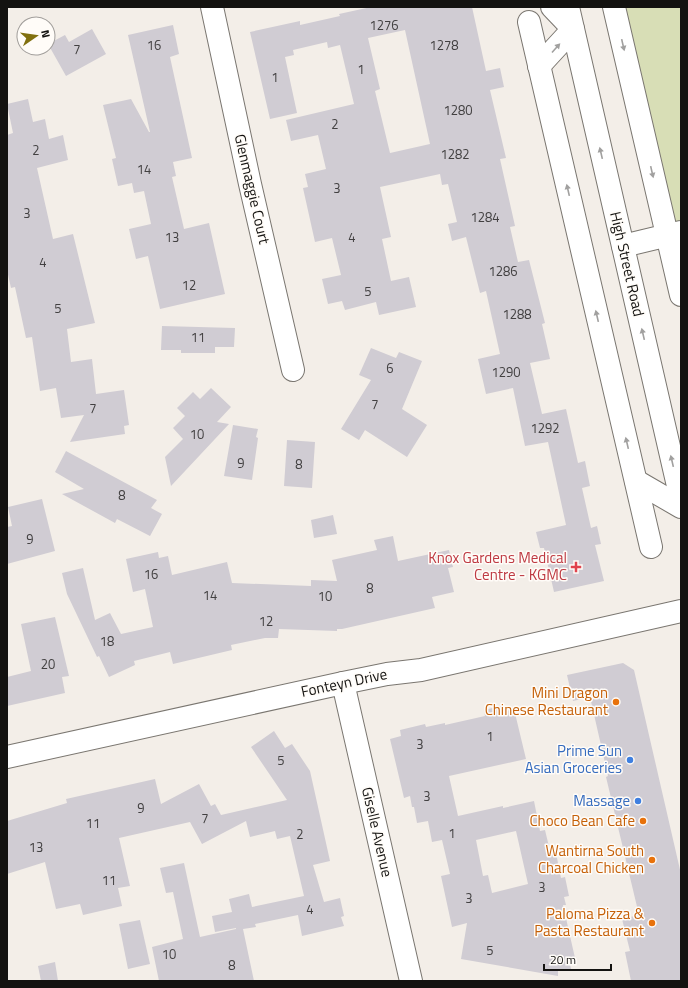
<svg xmlns="http://www.w3.org/2000/svg" width="688" height="988" font-family="'Titillium Web',sans-serif">
<style>
.green{fill:#d8deb6}
.building{fill:#d0ccd3;fill-rule:evenodd}
.lines{fill:none;stroke-linecap:round;stroke-linejoin:round}
.minor-casing{stroke:#7a7670;stroke-width:24}
.major-casing{stroke:#7a7670;stroke-width:24}
.minor{stroke:#fff;stroke-width:22}
.major{stroke:#fff;stroke-width:22}
.oneway{fill:#a1a09f}
.health-dot{fill:#e0444e;stroke:#fffcf8;stroke-width:1.5}
.food-dot{fill:#e8710a;stroke:#fffcf8;stroke-width:1.5}
.shop-dot{fill:#3f7fe0;stroke:#fffcf8;stroke-width:1.5}
.labels{text-anchor:middle;stroke-width:3;stroke-linejoin:round;paint-order:stroke}
.number-label{font-size:13px;fill:#424041}
.street-label{font-size:15px;fill:#131210;stroke:#fffcf8}
.health-label{font-size:15px;fill:#be3a42;stroke:#fffcf8;text-anchor:end}
.food-label{font-size:15px;fill:#c56008;stroke:#fffcf8;text-anchor:end}
.shop-label{font-size:15px;fill:#366cbe;stroke:#fffcf8;text-anchor:end}
</style>
<rect width="100%" height="100%" fill="#f3eee8"/>
<path class="green" d="M614,7H681V295Z"/>
<g class="building">
<path d="M371,7H472L486,71L500,68L504,87L490,90L506,158L500,159L515,226L510,227L518,262L529,260L545,323L542,324L550,359L530,363L542,414L566,409L578,463L585,461L590,486L582,488L591,528L597,526L601,544L595,545L604,581L554,592L544,548H540L536,532L566,525L548,442L525,446L513,388L486,394L478,359L500,354L486,291L480,293L466,237L452,241L448,224L457,222L448,184L442,185L440,174L380,187L391,237L382,239L391,281L409,277L416,307L379,315L376,302L345,310L342,301L328,304L322,279L341,275L332,238L315,242L303,188L308,187L305,174L326,169L318,135L291,141L286,120L354,104L340,45L328,48L327,42L293,50L294,55L285,57L297,113L270,119L250,32L300,21V25L340,16L339,14ZM405,30L430,144L390,153L375,91L380,89L368,38Z"/>
<path d="M173,25L179,54L170,57L192,158L173,162L176,176L172,177L184,229L209,223L225,294L160,309L148,256L136,259L129,229L151,224L144,191L134,193L132,183L118,186L112,159L116,158L103,105L131,99L149,132H150L128,35Z"/>
<path d="M92,29L106,54L66,76L48,44L65,35L69,42Z"/>
<path d="M28,99L33,122L45,119L49,139L63,135L68,160L37,168L53,239L73,234L95,323L67,329L71,362L92,359L96,394L124,390L129,425L124,426L125,434L70,442L84,415L61,418L56,388L40,391L32,337L26,338L15,287L11,288L7,270V135L13,133L7,104Z"/>
<path d="M162,326L235,328L234,347H215V353H181V350H161Z"/>
<path d="M371,348L396,358L399,352L422,361L402,409L427,425L407,457L365,430L359,440L341,429L371,380L359,375Z"/>
<path d="M211,388L231,407L217,422L229,424L171,486L165,457L183,439L173,428L185,416L177,408L193,392L200,399Z"/>
<path d="M233,425L258,429L256,437L258,438L252,480L224,476Z"/>
<path d="M287,440L315,442L312,488L284,486Z"/>
<path d="M66,451L157,500L151,508L162,514L150,536L117,519L115,523L62,494L84,489L55,472Z"/>
<path d="M42,499L55,551L7,564V527L12,526L8,507Z"/>
<path d="M333,515L337,534L314,538L311,520Z"/>
<path d="M393,536L398,561L449,550L453,567L448,568L454,592L432,597L435,608L342,629H337V631L279,629L278,638H265L231,645L232,650L173,664L170,652L134,661L135,665L109,677L99,656L97,657L67,594L62,573L83,568L95,620L110,613L121,634L153,627L145,589L133,592L126,559L158,552L159,558L168,556L172,575L227,562L232,583L311,586V580L337,581L332,560L377,550L374,540Z"/>
<path d="M55,617L69,676L62,677L65,693L7,706V677L31,671L21,624Z"/>
<path d="M623,663L634,670L681,874V981H631L625,952L630,951L622,919L639,915L606,777L608,776L590,697L573,701L567,675Z"/>
<path d="M501,706L503,712L514,709L526,759L449,776L458,816L503,806V808L534,801L540,831L545,830L551,855L556,853L561,878L565,877L569,896L564,897L566,905H563L575,958L569,960L571,969L558,970V976L461,959L467,923L452,927L441,876L450,874L442,840L432,842L428,821L417,823L414,807H412L410,796L404,798L390,739L401,736L400,730L425,724L426,727L445,723V725L485,716L484,710ZM516,831L528,884L492,893L488,875L483,876L476,840Z"/>
<path d="M274,731L285,748L292,744L310,771L330,861L313,865L324,902L340,898L344,916L341,917L344,926L302,936L298,915L255,924L256,927L243,929L254,981H159L152,947L183,939L173,892L166,893L160,868L184,863L200,937L236,929V928L215,932L212,916L232,912L229,899L249,894L252,907L304,896L290,836L277,839L275,831L250,837L246,821L202,844L190,822L119,838L130,886L118,888L122,906L83,915L80,904L56,909L45,862L7,874V821L67,803L66,799L155,779L161,804L199,784L211,806L215,804L221,815L287,800L251,747Z"/>
<path d="M140,920L150,964L128,969L119,924Z"/>
<path d="M55,962L58,981H41L38,966Z"/>
</g>
<g class="lines">
<defs>
<g id="minor">
<path d="M212,7L250,184L293,370"/>
<path d="M529,22L651,547"/>
<path d="M539,66L573,29L552,7"/>
<path d="M623,246L681,232"/>
<path d="M636,481L681,507"/>
<path d="M343,683L411,981"/>
<path d="M7,757L343,683L387,674L421,670L681,611"/>
</g>
<g id="major">
<path d="M568,7L681,499"/>
<path d="M614,7L681,295"/>
</g>
</defs>
<use href="#minor" class="minor-casing"/>
<use href="#major" class="major-casing"/>
<use href="#minor" class="minor"/>
<use href="#major" class="major"/>
</g>
<defs><path id="oneway-solid" d="M-6-.8H1V-3.2L6.5 0L1 3.2V.8H-6Z"/></defs>
<g class="oneway">
<use href="#oneway-solid" transform="translate(623 45) rotate(77)"/>
<use href="#oneway-solid" transform="translate(556 48) rotate(-48)"/>
<use href="#oneway-solid" transform="translate(601 153) rotate(-103)"/>
<use href="#oneway-solid" transform="translate(652 172) rotate(77)"/>
<use href="#oneway-solid" transform="translate(568 190) rotate(-103)"/>
<use href="#oneway-solid" transform="translate(597 316) rotate(-103)"/>
<use href="#oneway-solid" transform="translate(643 334) rotate(-103)"/>
<use href="#oneway-solid" transform="translate(627 443) rotate(-103)"/>
<use href="#oneway-solid" transform="translate(672 461) rotate(-103)"/>
</g>
<path class="health-dot" d="M574 561h4v4h4v4h-4v4h-4v-4h-4v-4h4z"/>
<g class="food-dot">
<circle cx="616" cy="702" r="4"/>
<circle cx="643" cy="821" r="4"/>
<circle cx="652" cy="860" r="4"/>
<circle cx="652" cy="923" r="4"/>
</g>
<g class="shop-dot">
<circle cx="630" cy="760" r="4"/>
<circle cx="638" cy="801" r="4"/>
</g>
<g class="labels">
<g class="number-label">
<text x="384" y="30">1276</text>
<text x="154" y="50">16</text>
<text x="444" y="50">1278</text>
<text x="77" y="54">7</text>
<text x="361" y="74">1</text>
<text x="275" y="82">1</text>
<text x="458" y="115">1280</text>
<text x="335" y="129">2</text>
<text x="36" y="155">2</text>
<text x="455" y="159">1282</text>
<text x="144" y="174">14</text>
<text x="337" y="193">3</text>
<text x="27" y="218">3</text>
<text x="485" y="222">1284</text>
<text x="172" y="242">13</text>
<text x="352" y="242">4</text>
<text x="43" y="267">4</text>
<text x="503" y="276">1286</text>
<text x="189" y="290">12</text>
<text x="368" y="296">5</text>
<text x="58" y="313">5</text>
<text x="517" y="319">1288</text>
<text x="198" y="342">11</text>
<text x="390" y="373">6</text>
<text x="506" y="377">1290</text>
<text x="375" y="409">7</text>
<text x="93" y="413">7</text>
<text x="545" y="433">1292</text>
<text x="197" y="439">10</text>
<text x="241" y="468">9</text>
<text x="299" y="469">8</text>
<text x="122" y="500">8</text>
<text x="30" y="544">9</text>
<text x="151" y="579">16</text>
<text x="370" y="593">8</text>
<text x="210" y="600">14</text>
<text x="325" y="601">10</text>
<text x="266" y="626">12</text>
<text x="107" y="646">18</text>
<text x="48" y="669">20</text>
<text x="490" y="741">1</text>
<text x="420" y="749">3</text>
<text x="281" y="765">5</text>
<text x="427" y="801">3</text>
<text x="141" y="813">9</text>
<text x="205" y="823">7</text>
<text x="93" y="828">11</text>
<text x="452" y="838">1</text>
<text x="300" y="839">2</text>
<text x="36" y="852">13</text>
<text x="109" y="885">11</text>
<text x="542" y="892">3</text>
<text x="469" y="903">3</text>
<text x="310" y="914">4</text>
<text x="490" y="955">5</text>
<text x="169" y="959">10</text>
<text x="232" y="970">8</text>
</g>
<g class="street-label">
<text transform="translate(252 189) rotate(77)" y="5">Glenmaggie Court</text>
<text transform="translate(627 264) rotate(77)" y="5">High Street Road</text>
<text transform="translate(344 683) rotate(-12)" y="5">Fonteyn Drive</text>
<text transform="translate(377 832) rotate(77)" y="5">Giselle Avenue</text>
</g>
<g class="health-label">
<text x="567" y="563">Knox Gardens Medical<tspan x="567" dy="17">Centre - KGMC</tspan></text>
</g>
<g class="food-label">
<text x="608" y="698">Mini Dragon<tspan x="608" dy="17">Chinese Restaurant</tspan></text>
<text x="635" y="826">Choco Bean Cafe</text>
<text x="644" y="856">Wantirna South<tspan x="644" dy="17">Charcoal Chicken</tspan></text>
<text x="644" y="919">Paloma Pizza &amp;<tspan x="644" dy="17">Pasta Restaurant</tspan></text>
</g>
<g class="shop-label">
<text x="622" y="756">Prime Sun<tspan x="622" dy="17">Asian Groceries</tspan></text>
<text x="630" y="806">Massage</text>
</g>
</g>
<rect width="688" height="988" fill="none" stroke="#131210" stroke-width="16"/>
<g transform="translate(36 36) rotate(77)"><circle r="19" fill="#fffcf8" stroke="#a19e9b"/>
<path d="M0-3L7 15L0 10L-7 15Z" fill="#81700f"/>
<text y="-6" font-size="11" font-weight="bold" text-anchor="middle" fill="#131210">N</text>
</g>
<path d="M544 964v6h67v-6" fill="none" stroke="#131210" stroke-width="2"/>
<text x="550" y="964" font-size="12" fill="#131210" stroke="#fffcf8" stroke-width="3" paint-order="stroke">20 m</text>
</svg>
